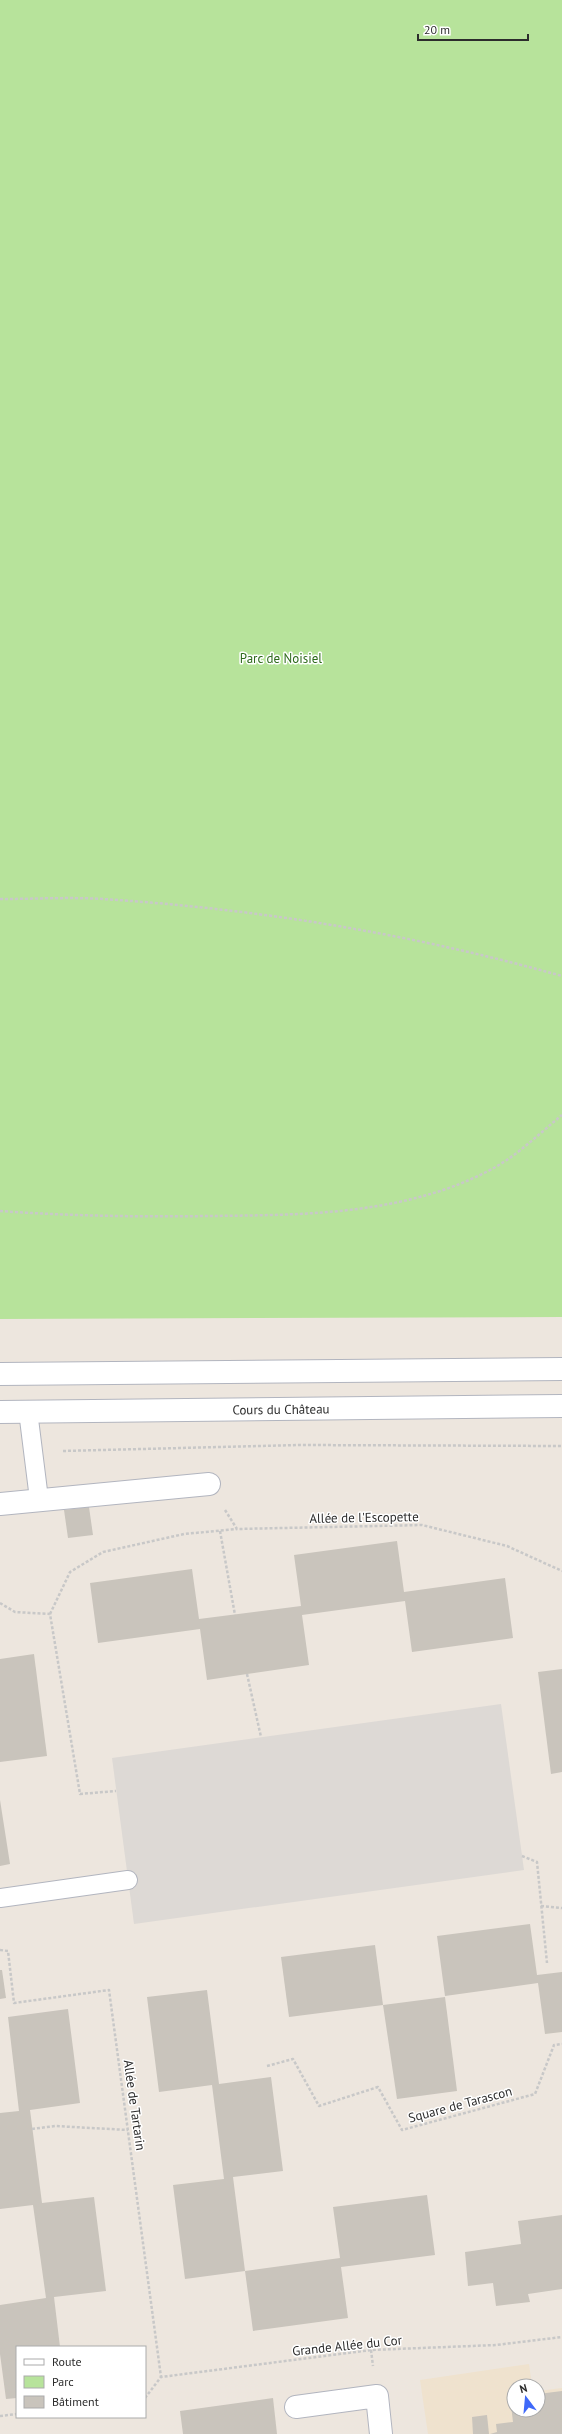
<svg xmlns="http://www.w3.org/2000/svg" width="562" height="2434" font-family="'PT Sans',sans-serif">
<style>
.education{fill:#efe2ce}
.green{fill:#b7e39b}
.plaza{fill:#ddd9d5}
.building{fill:#c9c4bc}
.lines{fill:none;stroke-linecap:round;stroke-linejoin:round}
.lane-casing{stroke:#b2b5bf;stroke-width:20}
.street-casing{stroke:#b2b5bf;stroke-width:24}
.secondary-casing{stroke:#b2b5bf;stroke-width:24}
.path{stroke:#c8c8c8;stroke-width:2.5;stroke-dasharray:3 2;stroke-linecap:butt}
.lane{stroke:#fff;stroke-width:18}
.street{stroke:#fff;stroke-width:22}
.secondary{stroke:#fff;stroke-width:22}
.labels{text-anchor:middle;stroke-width:3;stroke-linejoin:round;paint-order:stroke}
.park-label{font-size:13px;fill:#2e6a1b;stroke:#fff}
.street-label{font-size:13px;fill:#2c2c2c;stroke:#fff}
</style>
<rect width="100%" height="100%" fill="#ede6de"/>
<path class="education" d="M529,2364L532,2386H514V2410H538V2391L562,2388V2434H428L420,2380Z"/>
<path class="green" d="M0,0H562V1317L0,1319Z"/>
<path class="plaza" d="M501,1704L524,1870L134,1924L112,1758Z"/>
<g class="building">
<path d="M89,1507L93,1535L68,1538L64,1510Z"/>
<path d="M397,1541L404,1592L505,1578L513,1638L412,1652L405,1601L302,1615L309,1665L247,1674L207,1680L200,1629L98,1643L90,1583L192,1569L199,1619L301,1606L294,1555Z"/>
<path d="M34,1654L47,1756L0,1762V1659Z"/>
<path d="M562,1669V1772L551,1774L538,1672Z"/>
<path d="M0,1800L10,1864L0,1866Z"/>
<path d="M530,1924L537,1975L562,1972V2032L545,2034L538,1983L445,1996L437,1936Z"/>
<path d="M375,1945L383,2005L289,2017L281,1957Z"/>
<path d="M0,1970H2L6,1998L0,1999Z"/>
<path d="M207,1990L219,2084L271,2077L283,2171L233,2177L245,2271L185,2279L173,2185L224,2179L212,2085L159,2092L147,1997Z"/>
<path d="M445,1997L457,2091L397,2099L383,2005Z"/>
<path d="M68,2009L80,2103L30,2110L42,2203L94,2197L106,2291L54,2297L60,2347H17V2398L6,2399L0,2354V2305L46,2298L33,2205L0,2209V2113L19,2111L8,2017Z"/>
<path d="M427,2195L435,2255L341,2267L348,2318L253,2331L245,2271L340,2258L333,2207Z"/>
<path d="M562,2215V2289L528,2294L530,2302L496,2306L493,2283L468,2286L465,2252L521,2244L518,2221Z"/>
<path d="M562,2391V2434H490L497,2432L496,2424L513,2422L510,2397H514V2410H538V2394Z"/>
<path d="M273,2398L277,2434H183L180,2411Z"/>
<path d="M487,2415L489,2434H473L472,2417Z"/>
</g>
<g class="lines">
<defs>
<g id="lane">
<path d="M28,1411L39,1499"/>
<path d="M0,1898L128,1880"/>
</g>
<g id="street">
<path d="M0,1504L209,1484"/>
<path d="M296,2407L377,2396L381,2434"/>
</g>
<g id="secondary">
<path d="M0,1374L562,1369"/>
<path id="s1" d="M0,1412L562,1406"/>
</g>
</defs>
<use href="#lane" class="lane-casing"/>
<use href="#street" class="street-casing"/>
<use href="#secondary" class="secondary-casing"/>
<g class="path">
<path d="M0,899C34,899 69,897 103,899C258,909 413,934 562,976"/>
<path d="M0,1211C69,1216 139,1217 209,1216C304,1215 406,1215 492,1169C518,1155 540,1133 562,1115"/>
<path d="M63,1451L299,1445L562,1446"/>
<path d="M225,1510L237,1529L422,1525L507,1546L562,1571"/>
<path d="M220,1531L235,1615"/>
<path d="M0,1603L15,1612L50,1614L80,1794L116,1791"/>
<path d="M50,1614L70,1572L103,1552L184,1534L237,1529"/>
<path d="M247,1674L261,1737"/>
<path d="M522,1856L537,1862L547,1963"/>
<path d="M541,1906L562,1908"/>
<path d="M0,1950L8,1951L14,2003L109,1990L161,2377"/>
<path d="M267,2066L293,2059L319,2106L378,2087L402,2130L535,2094L554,2045L562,2044"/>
<path d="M32,2129L55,2126L128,2130"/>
<path d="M371,2350L373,2366"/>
<path d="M145,2398L161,2377L371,2350L496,2345L562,2337"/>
<path d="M0,2416L17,2414"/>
</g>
<use href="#lane" class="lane"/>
<use href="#street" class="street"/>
<use href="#secondary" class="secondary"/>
</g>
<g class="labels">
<g class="park-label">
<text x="281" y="663">Parc de Noisiel</text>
</g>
<g class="street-label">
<text dy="5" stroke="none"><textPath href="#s1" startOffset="281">Cours du Château</textPath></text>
<text transform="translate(364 1517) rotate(-1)" y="5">Allée de l'Escopette</text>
<text transform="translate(460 2104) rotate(-15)" y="5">Square de Tarascon</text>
<text transform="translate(135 2105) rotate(82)" y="5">Allée de Tartarin</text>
<text transform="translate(347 2345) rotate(-6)" y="5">Grande Allée du Cor</text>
</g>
</g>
<rect x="16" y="2346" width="130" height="72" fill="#ffffff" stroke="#ababab"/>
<rect x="24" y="2359" width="20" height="6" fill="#ffffff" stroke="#ababab"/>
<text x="52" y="2366" font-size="12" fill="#2c2c2c">Route</text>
<rect x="24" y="2376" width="20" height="12" fill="#b7e39b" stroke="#ababab"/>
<text x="52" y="2386" font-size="12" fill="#2c2c2c">Parc</text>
<rect x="24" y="2396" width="20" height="12" fill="#c9c4bc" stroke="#ababab"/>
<text x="52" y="2406" font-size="12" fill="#2c2c2c">Bâtiment</text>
<g transform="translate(526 2398) rotate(344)"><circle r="19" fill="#ffffff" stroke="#ababab"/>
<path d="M0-3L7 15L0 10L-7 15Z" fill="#3f69f9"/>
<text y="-6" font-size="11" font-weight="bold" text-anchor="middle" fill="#2c2c2c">N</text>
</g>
<path d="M418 34v6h110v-6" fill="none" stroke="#2c2c2c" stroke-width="2"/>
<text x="424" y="34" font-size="12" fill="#2c2c2c" stroke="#ffffff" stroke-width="3" paint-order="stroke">20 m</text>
</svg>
